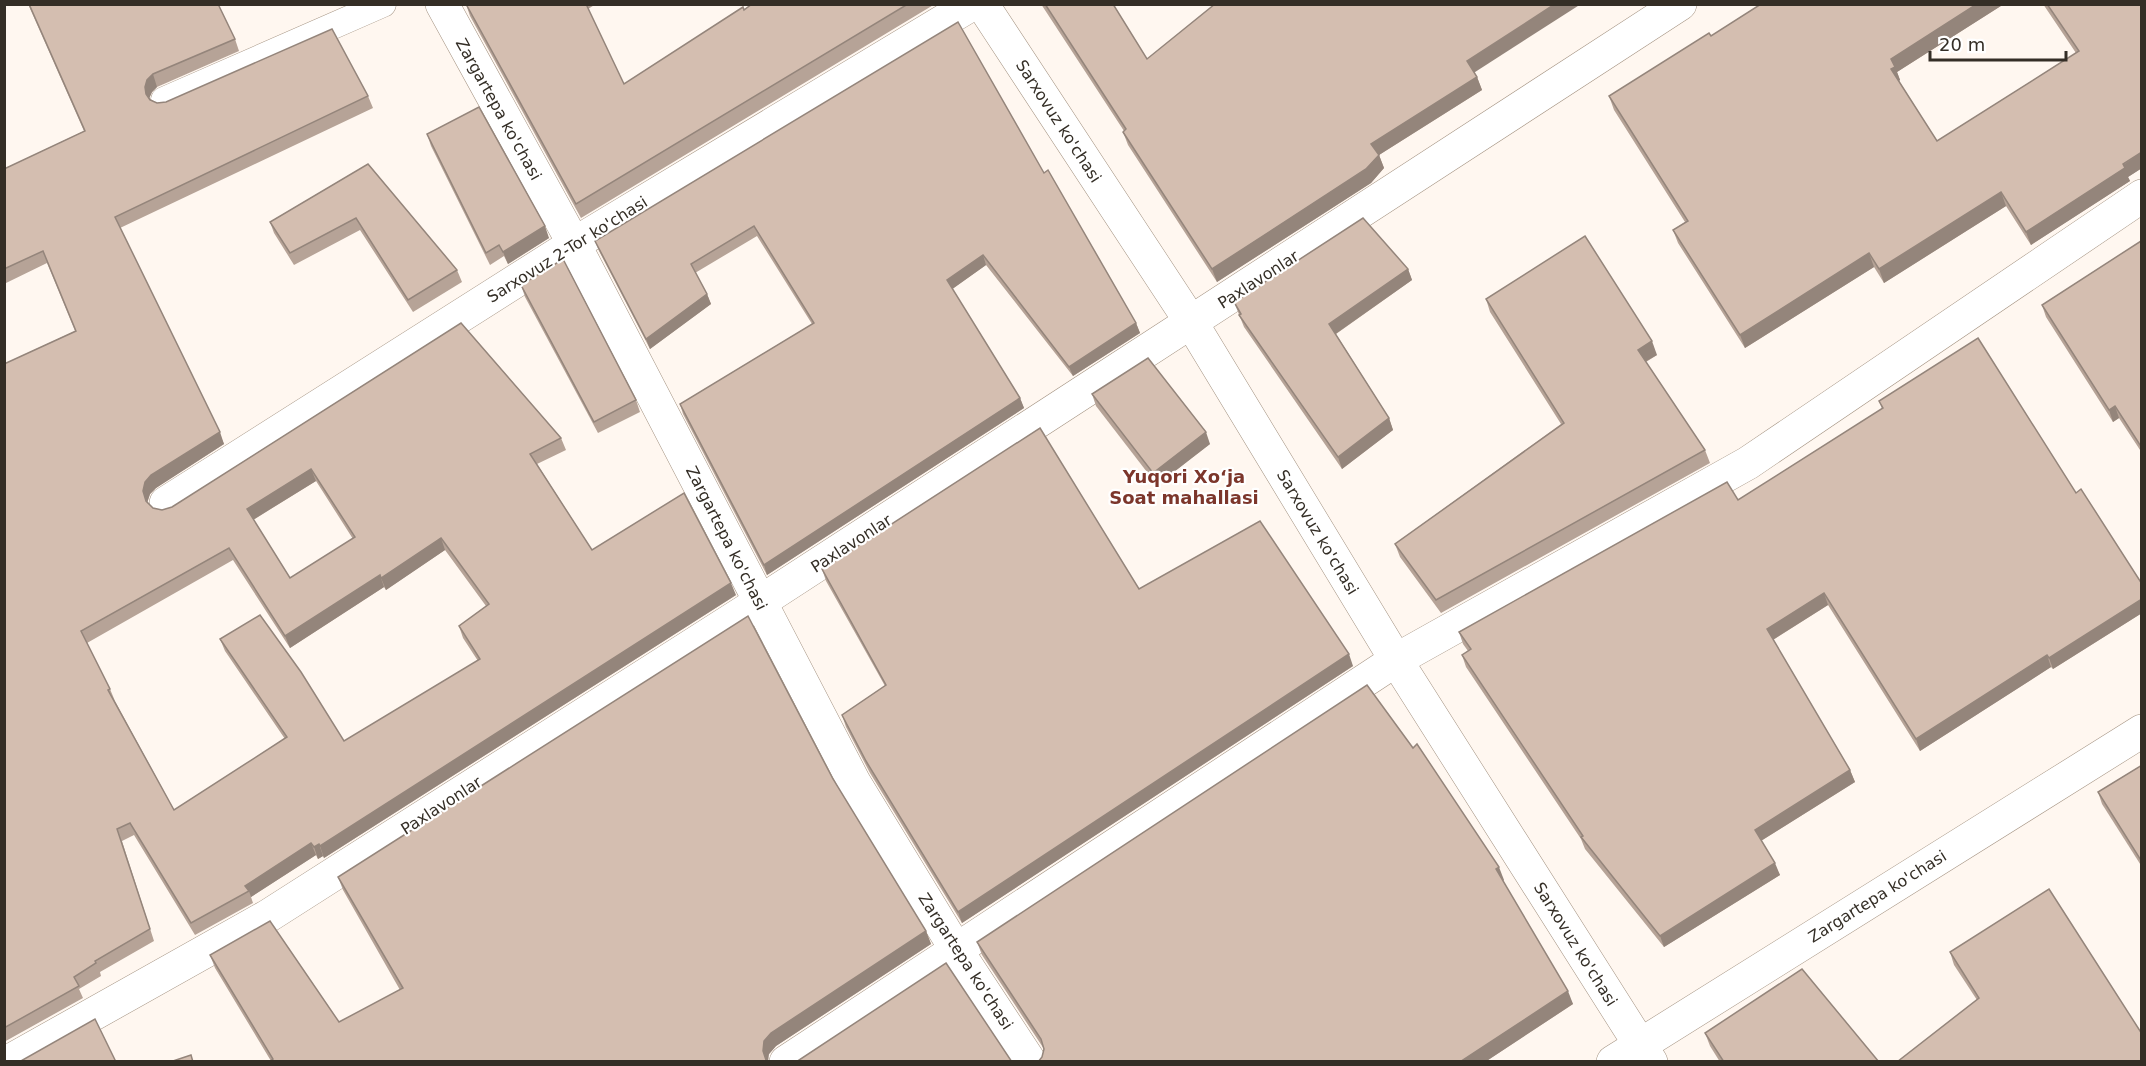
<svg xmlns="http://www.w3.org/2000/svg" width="2146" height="1066" font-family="'DejaVu Sans',sans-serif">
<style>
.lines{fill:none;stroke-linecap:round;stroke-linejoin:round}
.lane-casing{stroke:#a49382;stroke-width:27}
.street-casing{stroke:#a49382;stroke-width:34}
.lane{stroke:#fff;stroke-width:26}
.street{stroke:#fff;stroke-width:33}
.wall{fill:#b6a397;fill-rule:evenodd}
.shaded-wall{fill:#94857b}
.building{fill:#d4beb0;stroke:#94857b;stroke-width:1.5;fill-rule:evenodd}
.labels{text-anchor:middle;stroke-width:4.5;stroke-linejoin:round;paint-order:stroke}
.street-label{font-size:16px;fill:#342e26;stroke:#fff}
.neighbourhood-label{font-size:18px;font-weight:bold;fill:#7c362b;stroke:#fff}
</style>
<rect width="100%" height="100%" fill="#fff7f0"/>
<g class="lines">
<defs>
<path id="lane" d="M164,100L383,4"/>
<g id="street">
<path d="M442,4L574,244L854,782L957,951L1030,1062"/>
<path d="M982,4L1191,322L1396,660L1651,1062"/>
<path d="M166,503L574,244L972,4"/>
<path d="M8,1062L268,916L760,602L1680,4"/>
<path d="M786,1062L1396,660L1748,463L2142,196"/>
<path d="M1613,1062L2142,731"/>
</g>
</defs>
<use href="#lane" class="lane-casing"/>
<use href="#street" class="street-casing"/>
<use href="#lane" class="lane"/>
<use href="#street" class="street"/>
</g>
<g class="wall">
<path d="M28,4H218L235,39L239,51L157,87L152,92L149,98L157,103L368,96L373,108L120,228L224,444L156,488L150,494L147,503L153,508L162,510L172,507L461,323L561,438L566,450L537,464L592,550L736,595L324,858L323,856L318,859L316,855L251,897L253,903L195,935L134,835L122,841L154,941L100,972L101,976L79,989L83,998L4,1042V364L75,331L47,263L4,284V169L84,131ZM316,481L353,539L290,578L253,520ZM445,550L486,606L459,626L463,638L478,661L344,741L220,639L225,651L285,739L174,810L115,701L110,689L87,643L233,560L290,648L384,587L386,590Z"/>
<path d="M466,4H596L588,9L624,84L752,4H935L581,218L470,16Z"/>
<path d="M1041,4H1113L1147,59L1474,72L1477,77L1482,90L1379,155L1384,168L1371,183L1217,282L1128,145L1123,132L1124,131Z"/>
<path d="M1761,4H2004L1897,72L1900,80L1899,81L1937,141L2076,53L2043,4H2142V168L2128,177L2130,181L2031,245L2006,206L1884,283L1874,267L1745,348L1678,243L1673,230L1685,222L1614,110L1609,96L1711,36Z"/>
<path d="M427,134L549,238L508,264L504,256L490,265L431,146Z"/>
<path d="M368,164L457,270L462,282L413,312L360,230L294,265L274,233L270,222Z"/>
<path d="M1044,173L1136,323L1140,333L1073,376L986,265L952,289L1020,398L1024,408L767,575L683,414L680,404L812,324L757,236L695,273L707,294L711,304L650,349L599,251L595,241Z"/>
<path d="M2142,242V453L2119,418L2113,422L2046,317L2042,305Z"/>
<path d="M1408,269L1412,280L1336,334L1389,418L1393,430L1342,469L1244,327L1234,302Z"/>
<path d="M521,285L636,400L640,412L598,433L525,297Z"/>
<path d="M1486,299L1657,355L1646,362L1705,450L1710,463L1441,613L1400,557L1395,544L1561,424L1490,312Z"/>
<path d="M1092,394L1210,444L1157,485L1096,406Z"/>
<path d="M1879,401L2142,584V613L2053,669L2051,667L1920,751L1828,605L1773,640L1850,770L1855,782L1761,841L1780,875L1664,947L1585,849L1581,839L1466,667L1462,655L1468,651L1463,644L1459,632L1738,500L1882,409Z"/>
<path d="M822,569L1139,589L1353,666L962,923L870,773L846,727L842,715L885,686L826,581Z"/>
<path d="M2142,765V867L2102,804L2098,792Z"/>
<path d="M833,779L926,931L931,944L776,1046L769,1054L271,1061L215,968L210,955L339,1022L400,990L343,890L338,877Z"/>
<path d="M1504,880L1503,881L1573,1004L1485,1062H1038L1042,1057L1044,1049L982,955L977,942Z"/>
<path d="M1950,952L2142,1034L1977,1000L1954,965Z"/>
<path d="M1705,1033L1879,1062H1720L1710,1046Z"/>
</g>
<g class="shaded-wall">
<path d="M1555,4H1581L1472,74L1467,61Z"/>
<path d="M1977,4H2004L1897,72L1900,80L1896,83L1891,69V59Z"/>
<path d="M153,74L157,87L152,92L149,99L146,94L145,87L147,80Z"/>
<path d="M1477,77L1482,90L1379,155L1384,168L1371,183L1217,282L1212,269L1371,144Z"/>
<path d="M2142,152V168L2128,177L2130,181L2031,245L2026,232Z"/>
<path d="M2001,192L2006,206L1884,283L1879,269Z"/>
<path d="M545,226L549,238L508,264L503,252Z"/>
<path d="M1869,253L1874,267L1745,348L1740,335Z"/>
<path d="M983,255L986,265L951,290L947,280Z"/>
<path d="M1408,269L1412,280L1334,335L1329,324Z"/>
<path d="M707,294L711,304L650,349L646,339Z"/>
<path d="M1136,323L1140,333L1073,376L1069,367Z"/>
<path d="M1652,341L1657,355L1643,363L1638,350Z"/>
<path d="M1020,398L1024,408L767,575L764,565Z"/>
<path d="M2115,406L2119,418L2113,422L2109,410Z"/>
<path d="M1389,418L1393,430L1342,469L1338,457Z"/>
<path d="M220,432L224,444L156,488L150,494L147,503L151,513L143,491L145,482L151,475Z"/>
<path d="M1206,432L1210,444L1157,485L1153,473Z"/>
<path d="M311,469L316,481L251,521L247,509Z"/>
<path d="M441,538L445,550L386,590L381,578Z"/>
<path d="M380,575L384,587L290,648L285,636Z"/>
<path d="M731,583L736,595L324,858L320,846Z"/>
<path d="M1824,593L1828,605L1771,641L1767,629Z"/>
<path d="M2142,599V613L2053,669L2049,658Z"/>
<path d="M1349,654L1353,666L962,923L958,912Z"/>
<path d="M2047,655L2051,667L1920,751L1916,739Z"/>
<path d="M1850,770L1855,782L1759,842L1755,830Z"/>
<path d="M311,843L316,855L251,897L249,891L245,886Z"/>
<path d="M319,844L323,856L318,859L314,847Z"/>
<path d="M1775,863L1780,875L1664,947L1660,936Z"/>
<path d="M1499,867L1504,880L1501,882L1496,869Z"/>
<path d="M926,931L931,944L776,1046L769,1054L768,1062H767L763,1051L764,1041L771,1033Z"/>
<path d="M1568,991L1573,1004L1485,1062H1460Z"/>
</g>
<g class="building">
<path d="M29,4H218L235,39L153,74L147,80L145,87L146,94L150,100L157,103L166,102L332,29L368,96L115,217L220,432L151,475L145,482L143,491L146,501L153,508L162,510L172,507L461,323L561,438L530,454L592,550L684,493L731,583L320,846L319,844L314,847L311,843L245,886L249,891L191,923L130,823L117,829L150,929L95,961L96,963L74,977L79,986L4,1028V364L76,331L43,251L4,269V169L85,131ZM311,469L355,537L290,578L247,509ZM441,538L489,604L459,626L480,659L344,741L301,672L260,615L220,639L287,737L174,810L108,690L110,689L81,631L229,548L285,636L380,575L381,578Z"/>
<path d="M466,4H586L624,84L743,7L744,10L752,4H908L576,204Z"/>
<path d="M1045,4H1113L1147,59L1215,4H1555L1467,61L1477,77L1371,144L1379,155L1366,169L1212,269L1123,132L1126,129Z"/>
<path d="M1761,4H1977L1891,59L1895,67L1891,69L1937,141L2079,51L2047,4H2142V152L2123,164L2125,168L2026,232L2001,192L1879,269L1869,253L1740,335L1673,230L1688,221L1609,96L1709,33L1711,36Z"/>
<path d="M958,22L1044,173L1048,170L1136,323L1069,367L983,255L947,280L1020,398L764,565L680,404L814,323L754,226L691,264L707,294L646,339L595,241Z"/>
<path d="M479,107L545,226L503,252L499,245L486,253L427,134Z"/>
<path d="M368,164L457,270L408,300L356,218L290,253L270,222Z"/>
<path d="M1363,218L1408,269L1329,324L1389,418L1338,457L1239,315L1241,314L1234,302Z"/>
<path d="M1585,236L1652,341L1638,350L1705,450L1436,600L1395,544L1564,423L1486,299Z"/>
<path d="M2141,241L2142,242V448L2115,406L2109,410L2042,305Z"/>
<path d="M563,259L636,400L594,422L521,285Z"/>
<path d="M1978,338L2076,493L2081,489L2142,584V599L2049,658L2047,655L1916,739L1824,593L1767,629L1850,770L1755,830L1775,863L1660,936L1581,837L1583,836L1462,655L1471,649L1459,632L1727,482L1738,500L1883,408L1879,401Z"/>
<path d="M1148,358L1206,432L1153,473L1092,394Z"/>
<path d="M1040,428L1139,589L1260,521L1349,654L958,912L866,761L842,715L886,685L822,569Z"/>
<path d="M748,616L833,779L926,931L771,1033L764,1041L763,1051L766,1060L768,1062H269L273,1059L210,955L270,921L339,1022L403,988L338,877Z"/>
<path d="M1367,685L1413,748L1417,744L1499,867L1496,869L1568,991L1460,1062H1038L1042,1057L1044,1049L1041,1039L977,942Z"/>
<path d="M2142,765V862L2098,792Z"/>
<path d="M2049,889L2142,1034V1062H1897L1979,998L1950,952Z"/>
<path d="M946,963L1012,1062H796Z"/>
<path d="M1802,969L1879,1062H1724L1705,1033Z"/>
<path d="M95,1019L116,1062H19Z"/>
<path d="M191,1055L193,1062H170Z"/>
</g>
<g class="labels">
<g class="street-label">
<text transform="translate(499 109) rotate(61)" y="6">Zargartepa ko'chasi</text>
<text transform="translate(1059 121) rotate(57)" y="6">Sarxovuz ko'chasi</text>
<text transform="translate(567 249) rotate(-32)" y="6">Sarxovuz 2-Tor ko'chasi</text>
<text transform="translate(1258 279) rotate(-33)" y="6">Paxlavonlar</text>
<text transform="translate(1318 532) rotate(59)" y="6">Sarxovuz ko'chasi</text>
<text transform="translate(727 538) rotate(63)" y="6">Zargartepa ko'chasi</text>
<text transform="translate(851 543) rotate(-33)" y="6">Paxlavonlar</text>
<text transform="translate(441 805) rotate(-33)" y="6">Paxlavonlar</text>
<text transform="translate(1877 896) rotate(-32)" y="6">Zargartepa ko'chasi</text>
<text transform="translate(1576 944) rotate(58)" y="6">Sarxovuz ko'chasi</text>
<text transform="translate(966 961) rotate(57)" y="6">Zargartepa ko'chasi</text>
</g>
<g class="neighbourhood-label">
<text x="1184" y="483">Yuqori Xo‘ja<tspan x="1184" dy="21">Soat mahallasi</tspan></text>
</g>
</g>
<rect width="2146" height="1066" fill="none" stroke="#342e26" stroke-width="12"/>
<path d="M1930 51v9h136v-9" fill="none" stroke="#342e26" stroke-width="3"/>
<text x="1939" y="51" font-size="18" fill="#342e26" stroke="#ffffff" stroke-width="4.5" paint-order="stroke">20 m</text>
</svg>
